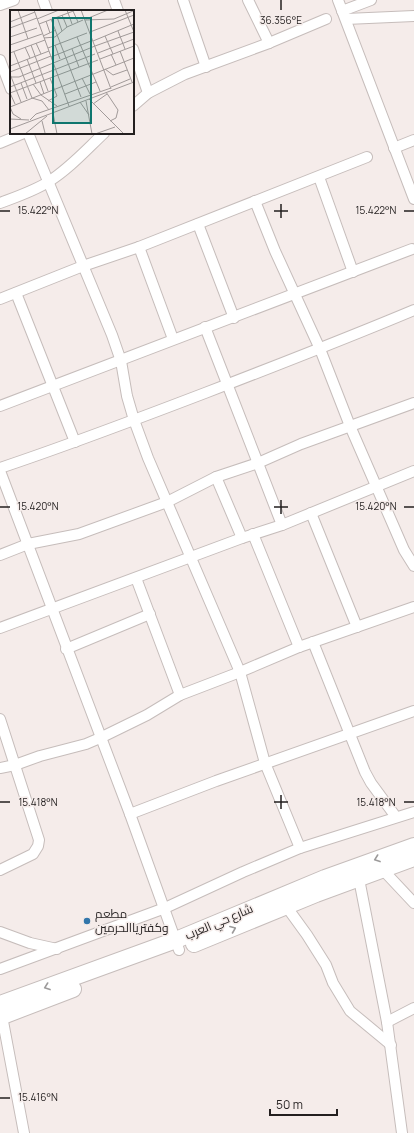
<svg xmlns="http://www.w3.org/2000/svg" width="414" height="1133" font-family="Manrope,Cairo,sans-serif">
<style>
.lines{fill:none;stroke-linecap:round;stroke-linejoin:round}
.minor-casing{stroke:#c6bdbb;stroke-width:12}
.primary-casing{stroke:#c6bdbb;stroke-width:18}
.minor{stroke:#fff;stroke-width:10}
.primary{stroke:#fff;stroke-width:16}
.oneway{stroke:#9c9a9a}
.ticks{fill:none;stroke:#231f1f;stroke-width:1.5}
.poi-dot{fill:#3276ab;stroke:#f5ecea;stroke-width:1.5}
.labels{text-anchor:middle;stroke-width:3;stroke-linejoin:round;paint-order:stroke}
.poi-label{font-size:12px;fill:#231f1f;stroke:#f5ecea;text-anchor:start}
.street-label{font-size:12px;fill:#231f1f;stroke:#f5ecea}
.inset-road{fill:none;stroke:#a19a99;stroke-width:1}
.view{fill:#0f766e;fill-opacity:0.15;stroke:#0f766e;stroke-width:2}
.inset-edge{fill:none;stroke:#231f1f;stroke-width:2}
.ticks-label{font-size:10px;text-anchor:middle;fill:#231f1f;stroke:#f5ecea;stroke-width:3;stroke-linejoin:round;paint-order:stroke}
</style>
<rect width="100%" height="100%" fill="#f5ecea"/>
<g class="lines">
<defs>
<g id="minor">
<path d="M43,0L47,11"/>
<path d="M114,0L118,11"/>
<path d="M183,0L206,67"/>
<path d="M248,0L269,43"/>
<path d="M338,0L414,199"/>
<path d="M0,5L14,0"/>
<path d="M342,11L371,0"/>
<path d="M346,19L414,16"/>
<path d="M133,49L148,93"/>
<path d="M0,60L11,89"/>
<path d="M133,106L148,93L185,74L269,43L326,19"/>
<path d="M28,133L112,335L121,361L127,396L134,420L148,458L240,672L265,763L300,848"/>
<path d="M0,143L24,133"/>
<path d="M394,148L414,140"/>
<path d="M319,177L353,272"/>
<path d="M255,201L275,251L320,349L350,426L404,550L414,566"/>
<path d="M0,203C16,197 34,191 48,182C69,169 86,150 104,133"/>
<path d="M198,224L234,318"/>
<path d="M139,247L173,339"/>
<path d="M16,293L75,442"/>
<path d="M0,299L83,266L139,247L367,157"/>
<path d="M205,327L282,525"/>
<path d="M0,406L412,249"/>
<path d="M0,468C69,445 137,419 205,393C275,366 345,339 414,310"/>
<path d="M0,471L130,814L179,950"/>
<path d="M216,477L242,538"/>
<path d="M311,513L357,627"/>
<path d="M253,534L299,647"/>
<path d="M0,555L28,544L79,534L167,502L216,477L258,463L301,444L414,403"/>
<path d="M136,578L180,695"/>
<path d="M0,628L242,538L282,525L414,471"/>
<path d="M313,642L365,772L371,783L396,817"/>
<path d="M66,649L150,614"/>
<path d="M0,719L39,840L38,846L33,854L0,870"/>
<path d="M0,768L15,765L40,756L86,744L100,738L147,715L180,695L240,672L299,647L414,607"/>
<path d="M130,814L216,781L414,711"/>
<path d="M383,870L414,903"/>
<path d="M359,879L387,1022L402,1133"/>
<path d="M286,906L307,935L326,965L333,983L350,1011L391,1045"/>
<path d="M0,932L30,943L57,949"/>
<path d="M0,969L165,908L243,872L300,848L414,812"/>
<path d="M2,1016L24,1133"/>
<path d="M387,1022L414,1008"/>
</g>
<g id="primary">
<path d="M194,944L316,894L414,858"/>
<path d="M0,1004L176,940L325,878L414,846"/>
<path d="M0,1017L73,989"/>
</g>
</defs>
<use href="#minor" class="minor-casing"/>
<use href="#primary" class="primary-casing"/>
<use href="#minor" class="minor"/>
<use href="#primary" class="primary"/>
</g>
<defs><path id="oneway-chevron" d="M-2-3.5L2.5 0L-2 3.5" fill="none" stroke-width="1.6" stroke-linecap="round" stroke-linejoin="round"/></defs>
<g class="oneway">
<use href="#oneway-chevron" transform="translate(377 859) rotate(160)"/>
<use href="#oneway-chevron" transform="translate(233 929) rotate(-22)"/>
<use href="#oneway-chevron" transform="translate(47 987) rotate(160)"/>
</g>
<path class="ticks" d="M281,0V10M281,204V218M0,211H10M274,211H288M404,211H414M281,500V514M0,507H10M274,507H288M404,507H414M281,795V809M0,802H10M274,802H288M404,802H414M0,1098H10"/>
<circle class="poi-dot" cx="87" cy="921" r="4"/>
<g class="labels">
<g class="poi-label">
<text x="95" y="918">مطعم<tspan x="95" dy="14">وكفترياالحرمين</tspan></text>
</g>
<g class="street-label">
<text transform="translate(219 922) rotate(-23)" y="4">شارع حي العرب</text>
</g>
</g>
<g transform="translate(10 10)">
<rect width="124" height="124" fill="#f5ecea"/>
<path class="inset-road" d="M8,0L18,29M24,0L59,96M57,0L62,14M71,0L101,79M115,0L124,22M63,1L68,12M52,5L57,17M47,7L52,21M27,9L49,0M41,9L71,87M76,9L98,0M75,10L104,9L123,1M36,11L40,23M0,12L25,2M29,14L66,0M0,18L27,8M108,21L115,39M80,22L124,5M33,26L46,20M95,26L103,44M0,27L27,18M67,27L90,81M34,28L45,27L57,17L73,10M83,31L124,14M26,33L31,44M0,35L32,24M21,35L38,81M45,35L50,49M85,36L124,22M15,37L20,48M38,38L77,23M62,39L69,57M110,41L122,72M4,42L22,88L32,91L39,100M0,43L35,30M88,43L124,29M101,44L106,55M41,47L81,31M17,49L26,73M90,49L124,36M0,56L39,41M95,59L103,65L117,60M0,62L41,46M0,64L11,92M0,67H9L85,36M72,68L80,84M30,72L34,84M11,73L17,89M23,74L31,85L47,96M0,77L85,44M101,77L120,69M96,82L108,100L106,108L100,111M0,83L88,50M0,83L5,94M55,84L86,72M79,89L114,124M38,91L47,86L40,68M76,91L82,124M70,92L79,105M83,94L97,84M0,97L124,48M0,97L3,104L11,109M43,103L47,124M0,109L19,110M20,110L26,104L101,78M32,111L35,123M0,119L124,72M15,124L37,106M27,124H44M85,124L105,117"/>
<path class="view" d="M43,8H81V113H43Z"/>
<rect width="124" height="124" class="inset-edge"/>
</g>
<g class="ticks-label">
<text x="281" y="24">36.356°E</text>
<text x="38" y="214">15.422°N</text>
<text x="376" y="214">15.422°N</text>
<text x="38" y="510">15.420°N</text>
<text x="376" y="510">15.420°N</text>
<text x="38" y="806">15.418°N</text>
<text x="376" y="806">15.418°N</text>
<text x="38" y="1101">15.416°N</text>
</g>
<path d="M270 1109v6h67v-6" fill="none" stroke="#231f1f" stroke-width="2"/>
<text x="276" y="1109" font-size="12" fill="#231f1f" stroke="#f5ecea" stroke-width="3" paint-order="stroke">50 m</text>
</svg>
